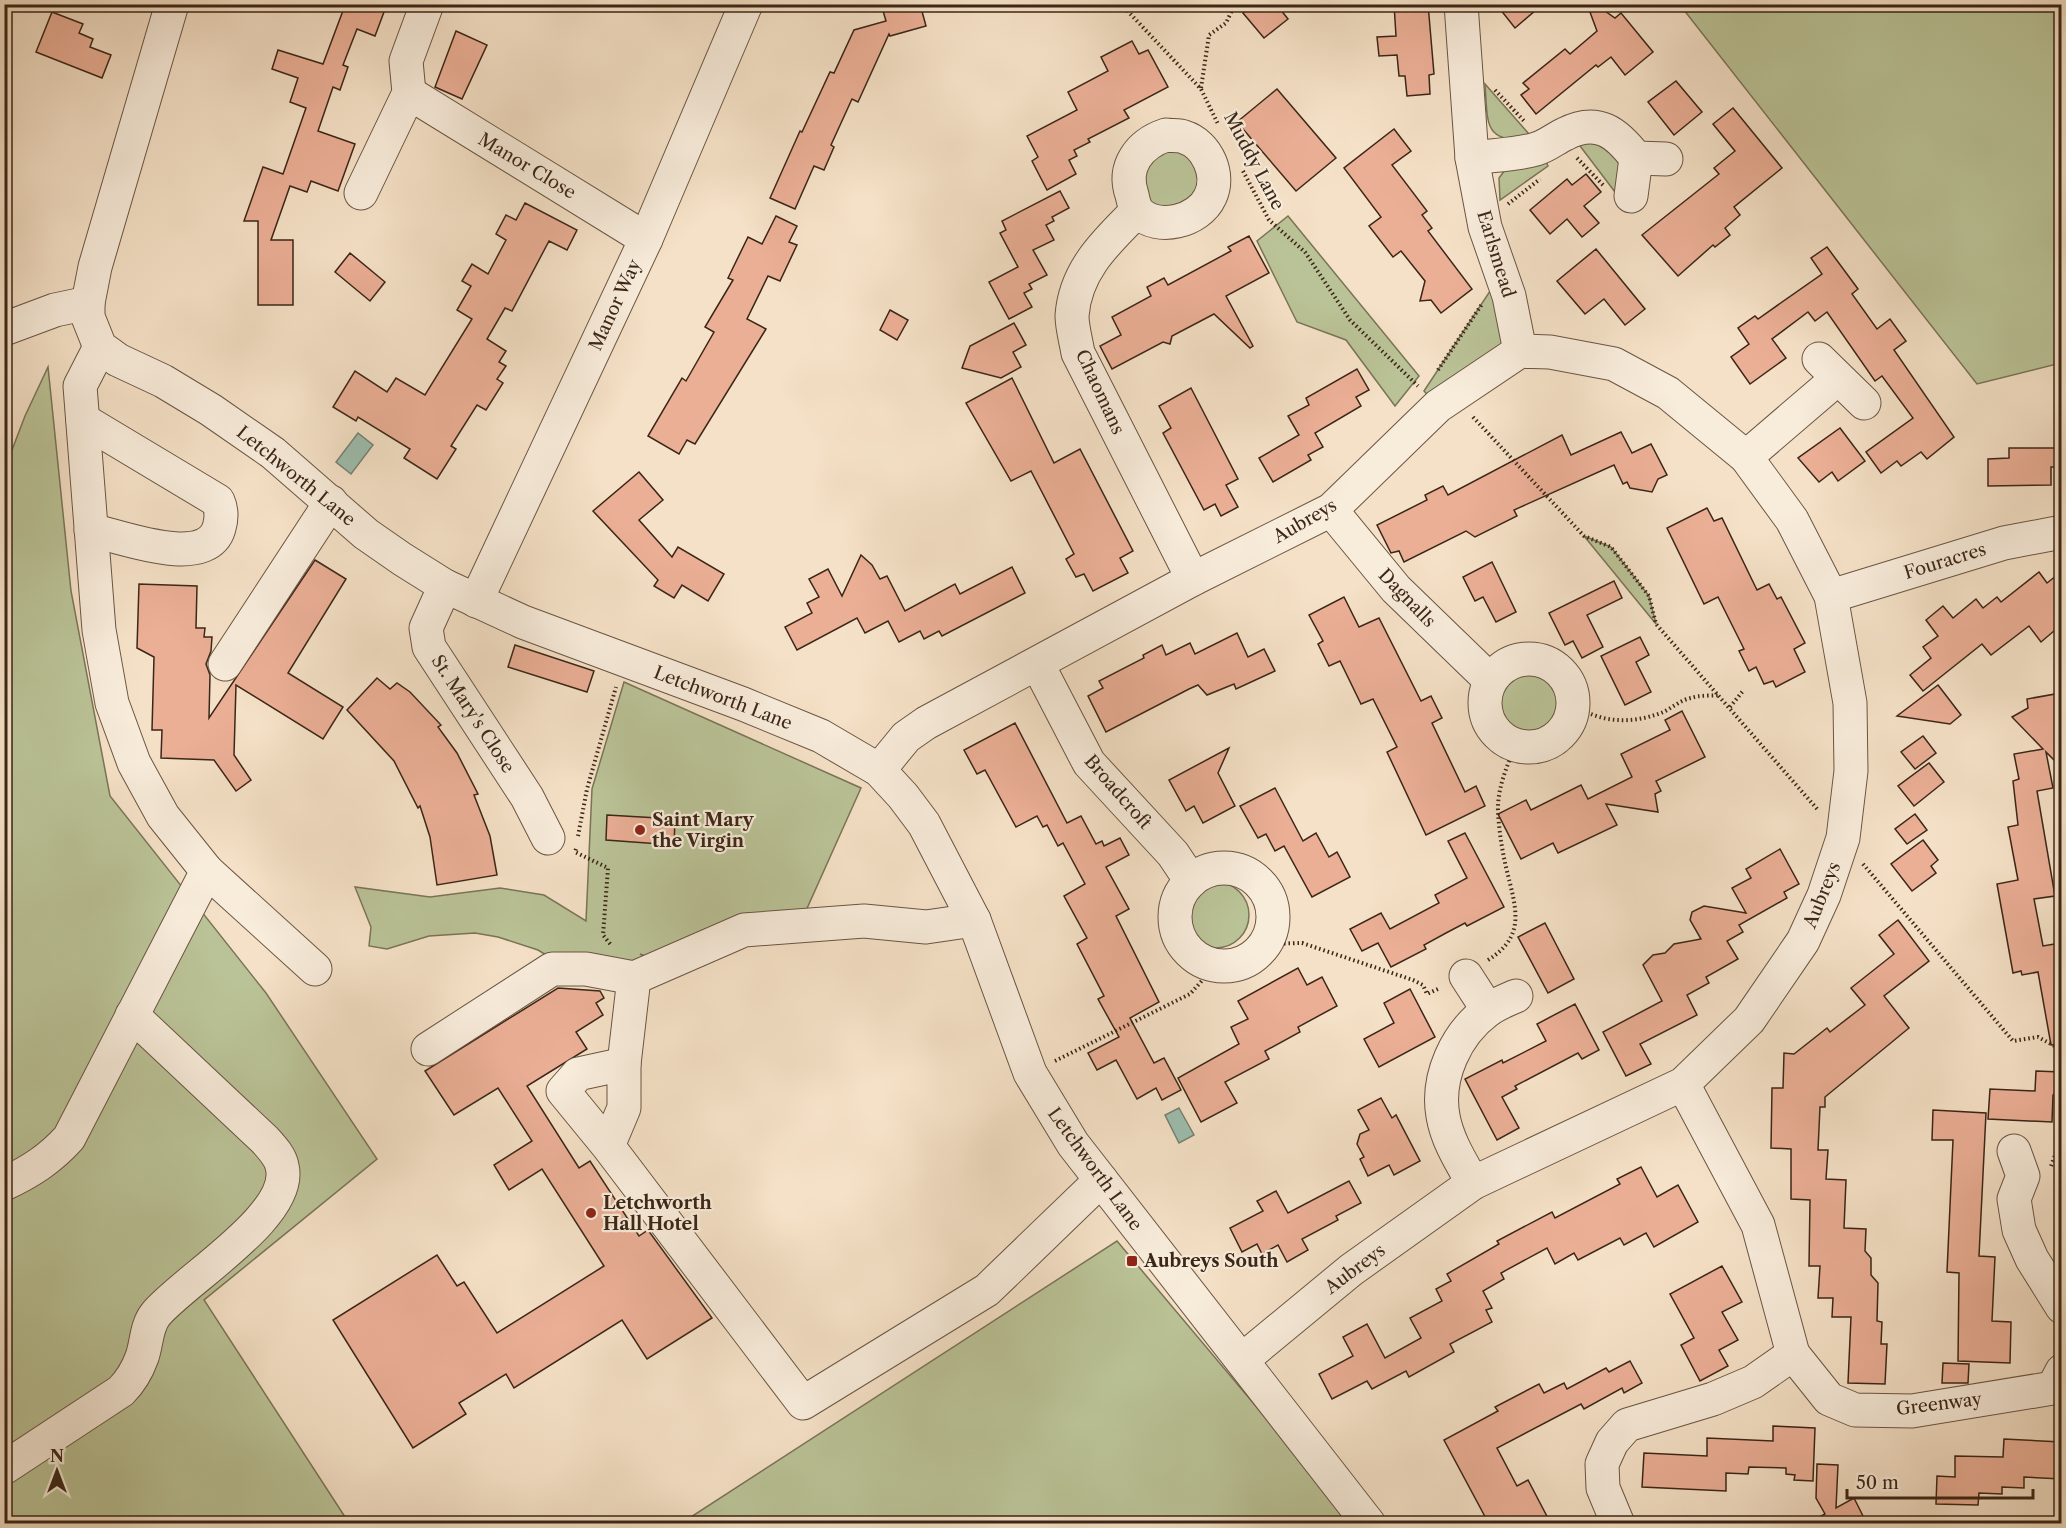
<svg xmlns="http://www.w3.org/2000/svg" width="2066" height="1528" font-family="'Libre Caslon Text',serif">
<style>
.green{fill:#bac397;stroke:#7a7457;stroke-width:1.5}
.water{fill:#9dbeaf;stroke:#768172;stroke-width:1.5}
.building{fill:#ebaf96;stroke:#3b2617;stroke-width:1.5}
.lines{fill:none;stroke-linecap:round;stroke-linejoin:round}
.minor-casing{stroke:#6a5543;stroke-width:35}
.path{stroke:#3b2617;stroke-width:4;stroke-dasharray:1.5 3;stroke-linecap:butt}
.minor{stroke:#f8ecdb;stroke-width:33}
.poi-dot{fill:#8f2418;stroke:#f8ecdb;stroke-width:2}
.labels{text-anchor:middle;stroke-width:4.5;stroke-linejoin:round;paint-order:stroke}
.street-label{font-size:18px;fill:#3b2617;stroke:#f8ecdb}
.poi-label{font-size:18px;font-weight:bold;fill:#3b2617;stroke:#f8ecdb;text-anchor:start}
</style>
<rect width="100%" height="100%" fill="#f5e1c7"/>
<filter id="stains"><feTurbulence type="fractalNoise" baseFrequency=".00333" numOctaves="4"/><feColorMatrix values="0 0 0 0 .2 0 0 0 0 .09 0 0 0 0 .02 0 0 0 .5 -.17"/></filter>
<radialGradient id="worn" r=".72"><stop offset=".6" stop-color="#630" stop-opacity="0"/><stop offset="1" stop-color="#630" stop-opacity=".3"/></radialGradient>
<g class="green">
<path d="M1680,5H2061V363L1977,384Z"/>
<path d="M1485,84L1536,142C1484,140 1488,131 1485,84Z"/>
<path d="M1184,137L1210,197L1151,220L1139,151Z"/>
<path d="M1583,139L1619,151L1623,193L1615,192L1577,142Z"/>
<path d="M1545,159L1548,166L1500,200L1499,178L1508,166Z"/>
<path d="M1288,216L1419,376L1395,406L1346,340L1297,322L1257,241Z"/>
<path d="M1500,276L1520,351L1438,406L1424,391Z"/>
<path d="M48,367L71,591L110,796L266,993L377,1159L204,1300L349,1523H5L4,471L25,416Z"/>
<path d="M1584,536L1611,547L1649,596L1656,624Z"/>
<circle cx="1529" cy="703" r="37"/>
<path d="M624,682L861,788L804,915L651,958L640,954L647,959L642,964L551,958L538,950L498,937L475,933L429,936L387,949L369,946L371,927L355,887L430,897L500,888L544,895L586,921L592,789Z"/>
<circle cx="1216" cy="915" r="33"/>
<path d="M1117,1241L1354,1523L680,1524Z"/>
</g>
<g class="water">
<path d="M358,433L373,445L351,474L336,462Z"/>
<path d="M1179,1108L1194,1135L1179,1143L1165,1115Z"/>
</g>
<g class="building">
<path d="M353,4H387L375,36L357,29L343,65L348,67L340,90L333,87L318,131L355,144L338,191L311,181L307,192L290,186L271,240H293V305H258V221H244L263,167L283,174L306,108L290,102L298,78L272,69L278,50L323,64L344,8L351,10Z"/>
<path d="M881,4H920L926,26L890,36L889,34L858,102L852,99L831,145L834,147L824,170L814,166L795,209L770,198L800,131L802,132L830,72L834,73L854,30L886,21Z"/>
<path d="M1253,4H1276L1288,19L1264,38L1243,13Z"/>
<path d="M1394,4H1428L1434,74L1429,75L1430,94L1407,96L1405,76H1399L1397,55L1379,56L1377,37L1396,36Z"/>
<path d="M1496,4H1543L1515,28Z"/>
<path d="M1587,4H1595L1615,18L1621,13L1653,52L1625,75L1611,57L1598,67L1596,65L1536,114L1521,95L1529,89L1523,83L1565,49L1570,54L1597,31Z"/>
<path d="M52,12L83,24L79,33L93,39L90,47L111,55L102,78L36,52Z"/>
<path d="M456,31L487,45L462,99L435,87Z"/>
<path d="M1132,41L1139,54L1148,50L1168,87L1124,110L1129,118L1088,139L1090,142L1074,150L1077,156L1069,160L1076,174L1047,190L1032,161L1038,157L1027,136L1077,110L1068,92L1108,71L1101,57Z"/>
<path d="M1676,81L1702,112L1674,135L1648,102Z"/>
<path d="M1277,89L1336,158L1296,191L1237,122Z"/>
<path d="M1733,108L1782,168L1734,207L1740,215L1725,228L1730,235L1715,247L1713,245L1678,276L1642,235L1719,174L1714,168L1735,151L1713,124Z"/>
<path d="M1394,129L1411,151L1392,165L1427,211L1422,215L1432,228L1428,231L1472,289L1441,313L1431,300L1420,301L1425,281L1401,251L1393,257L1369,226L1381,217L1344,168Z"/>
<path d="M1586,174L1601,192L1584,206L1599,223L1582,237L1567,219L1550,234L1530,210L1567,179L1572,185Z"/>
<path d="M1060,191L1069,208L1052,217L1054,221L1046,225L1054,240L1033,250L1047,275L1029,284L1032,289L1024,293L1032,307L1009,319L989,282L1018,267L1000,233L1006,230L1002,221Z"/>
<path d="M525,203L577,230L567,250L549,241L512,311L505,308L487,339L506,351L499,362L506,366L497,379L503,383L486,410L477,405L451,446L456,449L437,479L404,458L410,449L358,417L356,421L333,407L355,371L387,392L396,378L425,395L472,319L457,310L471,286L462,281L472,264L488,274L506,240L496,234L506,215L516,220Z"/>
<path d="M776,216L797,226L789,242L797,245L780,281L768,276L747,319L766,329L695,444L687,440L679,454L648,436L682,378L686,381L714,332L705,327L733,280L728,278L748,237L762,244Z"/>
<path d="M1249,236L1269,273L1226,296L1253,346L1250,348L1214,314L1172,336L1170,344L1163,342L1112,369L1100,346L1121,335L1112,317L1151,296L1147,287L1164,278L1168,285L1231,251L1228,247Z"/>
<path d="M1827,247L1858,289L1852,294L1877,329L1890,319L1906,341L1894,350L1954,437L1927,459L1921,452L1901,466L1897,461L1881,473L1866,452L1913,418L1882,376L1875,381L1827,312L1815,321L1808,312L1772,339L1786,358L1750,384L1731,357L1749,344L1738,328L1755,316L1758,319L1822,274L1811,258Z"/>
<path d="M1596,249L1645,309L1625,325L1604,299L1585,314L1557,281Z"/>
<path d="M350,253L385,282L370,301L335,272Z"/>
<path d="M890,310L908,320L897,340L880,330Z"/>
<path d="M1014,323L1026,345L1013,352L1021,367L1001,378L962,368L970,346Z"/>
<path d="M1357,369L1369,390L1356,397L1361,406L1315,433L1323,447L1308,455L1311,460L1273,482L1259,458L1299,435L1288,416L1309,405L1306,398Z"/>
<path d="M1012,378L1054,463L1080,449L1133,551L1120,558L1128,573L1093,591L1084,574L1076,577L1066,559L1074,554L1031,471L1011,481L966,403Z"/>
<path d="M1191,388L1238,479L1226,485L1238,507L1221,516L1215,504L1204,510L1163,433L1171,428L1159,406Z"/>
<path d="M1840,428L1865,461L1838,481L1832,472L1819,482L1798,458Z"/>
<path d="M1621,432L1632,453L1651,444L1667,475L1658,479L1652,492L1630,488L1627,482L1623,484L1614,465L1514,510L1517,516L1475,537L1466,531L1404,562L1399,551L1391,553L1377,525L1427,500L1425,495L1443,486L1448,495L1562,435L1571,455Z"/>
<path d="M2009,448H2061V467H2051V485L1988,486V459L2009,458Z"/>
<path d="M639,472L663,500L639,520L672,557L678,547L724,574L708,601L682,585L674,598L654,586L658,580L593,511Z"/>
<path d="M1707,508L1714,521L1722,518L1757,590L1769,584L1777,599L1781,597L1805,643L1794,649L1805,672L1776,687L1773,681L1764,684L1756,667L1749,671L1739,651L1744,649L1718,597L1704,604L1667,528Z"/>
<path d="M861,555L872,565L880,579L887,576L905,611L955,584L960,594L1012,567L1025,593L942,636L939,631L924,639L920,631L899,642L888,621L865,633L857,618L797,650L785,627L812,613L807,603L819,597L809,579L828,569L842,596Z"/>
<path d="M315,560L346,579L288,673L343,707L323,739L236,685L234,755L251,780L236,791L214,760L161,758L162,730H152L154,657L137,648L139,584L197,586L196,628H205L204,637H212L211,651L206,664L210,675L209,718Z"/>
<path d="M1492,562L1516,612L1496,622L1483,597L1475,601L1463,577Z"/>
<path d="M2039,572L2047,583L2061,572V625L2041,642L2029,626L1991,655L1982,644L1923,691L1910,675L1931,658L1923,647L1938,636L1926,620L1943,606L1953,618L1976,599L1983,608L1997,597L2001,602Z"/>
<path d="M1614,581L1622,598L1587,615L1603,647L1582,658L1573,641L1565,645L1549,613Z"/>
<path d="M1344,597L1359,627L1379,618L1421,701L1431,696L1442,718L1432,723L1465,792L1476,786L1485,806L1426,835L1387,752L1397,747L1373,699L1361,704L1340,661L1329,666L1318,644L1323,641L1309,615Z"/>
<path d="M1237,633L1248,657L1264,649L1275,671L1236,689L1234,684L1207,695L1198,685L1189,689L1106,732L1088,696L1103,688L1099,681L1144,658L1143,655L1162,645L1166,655L1190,643L1195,654Z"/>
<path d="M1640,637L1649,655L1636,662L1651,692L1625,705L1601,656Z"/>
<path d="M515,645L594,671L587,692L508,667Z"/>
<path d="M377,678L390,689L397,683L410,692L441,725L438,727L457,753L478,794L474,795L490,836L497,875L437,885L430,837L420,806L418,808L394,761L347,710Z"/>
<path d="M1938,685L1961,715L1950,724L1897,716Z"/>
<path d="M2061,693V767L2046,752L2053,788L2037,791L2055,896L2034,899L2043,946L2061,943V1044L2051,1045L2038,972L2022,975L2021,971L2013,973L1997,884L2018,880L2008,827L2018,825L2013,781L2019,779L2014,754L2043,749L2012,717L2028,708L2027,699Z"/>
<path d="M1682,711L1705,757L1656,781L1661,791L1655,794L1658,812L1606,804L1617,825L1558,853L1553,843L1521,859L1498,814L1526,800L1531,810L1581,785L1588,799L1632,777L1621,754L1670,730L1665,720Z"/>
<path d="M1015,723L1067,823L1081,816L1096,844L1102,841L1104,846L1120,838L1129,855L1106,867L1129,909L1116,916L1159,1002L1130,1018L1154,1063L1164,1058L1181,1090L1162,1100L1156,1088L1137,1099L1116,1060L1097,1070L1088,1053L1119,1037L1098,999L1104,996L1077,944L1087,938L1064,896L1085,884L1063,843L1058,846L1047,825L1043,827L1037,816L1016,827L985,770L977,774L964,750Z"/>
<path d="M1923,736L1936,753L1915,769L1901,752Z"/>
<path d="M1229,748L1218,773L1235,806L1203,823L1194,806L1186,811L1169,780Z"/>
<path d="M1929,763L1944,782L1914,806L1898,786Z"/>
<path d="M1275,788L1303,841L1316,833L1329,857L1337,852L1350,877L1312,897L1284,846L1275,851L1266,834L1258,838L1240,806Z"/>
<path d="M1915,814L1927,830L1907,844L1895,829Z"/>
<path d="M607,815L675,819L674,845L606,840Z"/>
<path d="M1465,833L1504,907L1467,926L1465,923L1446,933L1424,945L1426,949L1391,967L1378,943L1362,951L1350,929L1381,913L1390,929L1439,903L1435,895L1467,878L1448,841Z"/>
<path d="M1923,840L1938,860L1931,866L1936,873L1912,891L1891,864Z"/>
<path d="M1780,849L1799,884L1784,892L1787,898L1739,925L1743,932L1727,941L1738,959L1706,977L1709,983L1687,995L1697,1015L1640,1044L1651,1064L1626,1076L1603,1032L1662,1001L1643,965L1653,955L1665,953L1674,944L1701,939L1690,920L1692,912L1704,906L1746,913L1732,888L1751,878L1746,869Z"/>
<path d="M1898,920L1929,961L1884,996L1909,1028L1825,1097V1107H1820L1818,1150H1828L1826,1179L1846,1180L1844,1228L1866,1229L1865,1251L1871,1258V1275L1878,1283L1877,1321L1882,1322L1881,1344H1887L1885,1384L1848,1383L1851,1317H1832L1833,1298H1818L1820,1266H1809L1810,1200L1791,1199V1149L1771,1148L1772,1088H1783L1784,1053L1794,1054L1827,1028L1830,1032L1865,1005L1851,988L1894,954L1879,935Z"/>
<path d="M1545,923L1574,979L1548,993L1518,937Z"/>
<path d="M1298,968L1307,985L1322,977L1337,1006L1298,1027L1300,1032L1265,1051L1269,1059L1225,1082L1237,1103L1201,1122L1178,1078L1239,1044L1231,1027L1248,1019L1238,1001Z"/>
<path d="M558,988L600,991L604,998L596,1003L603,1015L576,1032L587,1049L527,1086L579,1168L590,1161L639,1236L648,1230L712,1318L647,1359L622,1320L514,1388L506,1374L459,1403L466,1414L413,1448L333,1320L437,1255L457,1286L464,1282L497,1333L604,1266L542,1169L509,1190L494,1165L532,1141L498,1088L454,1115L425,1071Z"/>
<path d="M1410,989L1435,1037L1379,1067L1364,1039L1394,1023L1384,1003Z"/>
<path d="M1575,1004L1599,1050L1582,1059L1578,1053L1515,1086L1517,1089L1502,1097L1519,1128L1497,1140L1465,1079L1502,1060L1503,1063L1546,1041L1537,1024Z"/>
<path d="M2036,1071L2061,1072V1088L2053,1095L2052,1122L1988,1119L1990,1089L2035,1091Z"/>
<path d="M1381,1098L1392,1118L1396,1115L1420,1161L1394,1175L1389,1165L1368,1176L1360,1159L1364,1157L1357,1144L1360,1134L1369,1130L1358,1110Z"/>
<path d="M1933,1110L1986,1113L1979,1256L1995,1257L1992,1321L2011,1322L2010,1363L1958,1361L1959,1273L1947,1272L1953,1140H1932Z"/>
<path d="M1641,1167L1657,1197L1678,1185L1698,1222L1654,1247L1646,1233L1624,1245L1620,1238L1578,1260L1574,1253L1555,1264L1547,1248L1501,1273L1504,1279L1483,1291L1492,1308L1486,1310L1492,1322L1450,1344L1454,1352L1409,1377L1406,1371L1372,1389L1367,1381L1332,1399L1319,1374L1353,1356L1343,1337L1367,1324L1385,1358L1421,1338L1410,1318L1442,1301L1436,1289L1451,1281L1447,1274L1499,1244L1497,1241L1552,1212L1555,1218L1620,1184L1617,1179Z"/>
<path d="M1349,1181L1361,1203L1336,1216L1338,1220L1302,1239L1308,1250L1287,1262L1278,1245L1262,1254L1257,1244L1242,1252L1230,1228L1263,1211L1257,1201L1276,1191L1288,1213Z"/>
<path d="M1722,1266L1742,1302L1722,1312L1738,1340L1719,1350L1728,1366L1700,1381L1681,1345L1694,1338L1670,1294Z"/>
<path d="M1630,1361L1642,1383L1624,1393L1622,1388L1584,1409L1581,1404L1497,1448L1517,1486L1528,1480L1551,1524H1489L1444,1440L1498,1411L1495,1407L1539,1384L1544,1393L1564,1383L1567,1389L1606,1368L1609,1372Z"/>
<path d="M1943,1363L1969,1364L1968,1383H1942Z"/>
<path d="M1773,1426L1815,1428L1813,1481L1794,1480L1795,1475L1786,1474V1468L1749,1467L1748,1474L1726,1473V1491L1642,1487L1644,1453L1707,1456V1438L1773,1441Z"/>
<path d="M2004,1439L2061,1442V1479L2024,1477V1488L2002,1487V1494L1979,1493L1978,1505L1936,1504L1937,1476L1955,1477V1456L2003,1457Z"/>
<path d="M1817,1464L1838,1465L1836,1508L1854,1498L1867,1524H1806L1825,1514L1816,1498Z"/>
</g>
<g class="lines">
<defs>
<g id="minor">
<path d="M172,4L95,267L88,303V317L100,347L118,360L163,381L211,410L273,453L366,534L402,559L445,586L523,622L743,704L821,736L879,770L903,796L924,824L974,920L1030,1073L1073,1144L1369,1524"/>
<path d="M1461,4L1472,158L1485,227L1509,296L1520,351"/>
<path d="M409,93L646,239"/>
<path d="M1166,135C1171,136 1179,135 1184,137C1207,144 1221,175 1210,197C1199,221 1158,232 1138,212C1135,208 1133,200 1132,195C1122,167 1139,144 1166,135Z"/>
<path d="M1472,158C1493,155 1516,155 1536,149C1547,146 1556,138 1565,134C1598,117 1617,133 1636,158L1631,196"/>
<path d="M1636,158L1666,159"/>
<path d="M361,193L409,93L406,61L427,4"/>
<path d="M1137,211C1107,241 1075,270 1072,316C1072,327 1076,341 1078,353L1193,579"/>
<path d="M4,329L55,310L88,303"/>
<path d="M100,347L80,386L99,630L112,703L134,763L163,816L207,871L315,969"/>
<path d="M1819,359L1864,403"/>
<path d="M83,420L218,501C222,510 222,518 219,528C207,570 122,537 91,530"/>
<path d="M1746,457L1837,379"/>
<path d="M1331,510L1396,589L1490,680"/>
<path d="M445,586L426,628L429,647L527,797L548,838"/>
<path d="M1831,596L2004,543L2062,532"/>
<path d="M476,601L646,239L746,4"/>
<circle cx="1529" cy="703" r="44"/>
<path d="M225,664L331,502"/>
<path d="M1038,665L1089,763L1173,854L1191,881"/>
<path d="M879,770L906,737L926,723L1193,579L1331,510L1438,406L1520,351L1550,352L1614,364L1668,393L1746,457L1792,520L1831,596L1850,703L1851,771L1843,838L1824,895L1803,941L1749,1020L1683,1084L1473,1183L1351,1270L1242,1360"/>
<circle cx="1224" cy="917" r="49"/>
<path d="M1466,976L1488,1010"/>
<path d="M428,1049L552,969H586L634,978"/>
<path d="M624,1064L634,978L744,930L864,921L926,927L974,920"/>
<path d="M1683,1084L1758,1225L1793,1354L1829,1399L1855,1410L1912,1411L2053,1388L2062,1371"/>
<path d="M608,1146L563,1091L578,1074L624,1064V1108L608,1146L803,1403L987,1290L1101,1180"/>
<path d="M2014,1151L2023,1176L2014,1199L2019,1230L2032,1259L2062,1307"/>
<path d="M1473,1183C1461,1162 1447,1140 1443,1116C1436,1077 1456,1034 1487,1011C1496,1004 1507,1000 1516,996"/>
<path d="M4,1184C30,1172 50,1159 69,1138L207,871"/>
<path d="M4,1468L121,1391C131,1381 137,1371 142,1357C147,1343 146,1326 156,1314C184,1280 295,1215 282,1166C280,1156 272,1148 265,1140L132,1015"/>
<path d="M1618,1524L1603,1488L1602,1464L1612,1442L1627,1425L1713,1399L1753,1382L1793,1354"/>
</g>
</defs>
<use href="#minor" class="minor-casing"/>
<g class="path">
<path d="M1121,4L1201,89L1218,124"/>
<path d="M1201,88L1209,35L1226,23L1235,4"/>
<path d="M1495,90L1525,122"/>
<path d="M1577,158L1603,185"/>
<path d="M1243,171L1269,220L1305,252L1350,320L1418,386"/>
<path d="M1508,204L1540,179"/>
<path d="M1438,370L1482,304"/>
<path d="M1473,417L1584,536L1611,547L1649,596L1656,624L1818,810"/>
<path d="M1575,706C1602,723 1631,724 1661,713C1671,709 1680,700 1691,698C1699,695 1710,696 1719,695"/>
<path d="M1730,707L1743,691"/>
<path d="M578,836L587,789L616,687"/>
<path d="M576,849L575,852L608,868L603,935L611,945"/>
<path d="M1863,864L2013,1041L2038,1037L2062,1050"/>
<path d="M1266,944L1302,943L1413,980L1423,985L1427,994L1440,988"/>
<path d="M1488,960C1528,935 1515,906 1506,867C1502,850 1499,830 1498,812C1497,789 1507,766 1515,746"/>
<path d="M1055,1061L1190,994L1216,965"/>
<path d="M2051,1166L2062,1136"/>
</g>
<use href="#minor" class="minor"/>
</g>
<g class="poi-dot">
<circle cx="640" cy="830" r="6"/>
<circle cx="591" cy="1213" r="6"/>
<rect x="1126" y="1255" width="12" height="12" rx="3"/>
</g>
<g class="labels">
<g class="street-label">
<text transform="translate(1254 161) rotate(62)" y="6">Muddy Lane</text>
<text transform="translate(527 166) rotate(31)" y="6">Manor Close</text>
<text transform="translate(1496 254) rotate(73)" y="6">Earlsmead</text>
<text transform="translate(615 305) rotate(-65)" y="6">Manor Way</text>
<text transform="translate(1100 392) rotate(65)" y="6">Chaomans</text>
<text transform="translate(296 476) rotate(39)" y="6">Letchworth Lane</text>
<text transform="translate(1305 521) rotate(-30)" y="6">Aubreys</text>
<text transform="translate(1945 561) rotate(-17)" y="6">Fouracres</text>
<text transform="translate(1407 598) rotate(46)" y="6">Dagnalls</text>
<text transform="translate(723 698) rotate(21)" y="6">Letchworth Lane</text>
<text transform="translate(473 714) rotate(57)" y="6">St. Mary's Close</text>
<text transform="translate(1118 792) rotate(49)" y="6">Broadcroft</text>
<text transform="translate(1822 895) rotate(-68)" y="6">Aubreys</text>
<text transform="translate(1095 1169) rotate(54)" y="6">Letchworth Lane</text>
<text transform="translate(1355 1269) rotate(-37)" y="6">Aubreys</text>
<text transform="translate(1939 1404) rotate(-7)" y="6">Greenway</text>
</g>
<g class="poi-label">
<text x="652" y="826">Saint Mary<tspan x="652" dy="21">the Virgin</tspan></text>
<text x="603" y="1209">Letchworth<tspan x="603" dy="21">Hall Hotel</tspan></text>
<text x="1144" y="1267">Aubreys South</text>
</g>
</g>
<rect width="2066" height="1528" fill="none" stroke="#f5e1c7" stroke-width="24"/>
<rect x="6" y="6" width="2054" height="1516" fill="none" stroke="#3b2617" stroke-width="3"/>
<rect x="12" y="12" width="2042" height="1504" fill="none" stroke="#3b2617" stroke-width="1.5"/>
<g transform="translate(57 1471)" stroke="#f8ecdb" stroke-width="4.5" paint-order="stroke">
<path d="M0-4.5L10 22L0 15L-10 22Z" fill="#3b2617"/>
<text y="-9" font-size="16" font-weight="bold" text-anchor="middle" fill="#3b2617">N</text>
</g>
<path d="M1847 1489v9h186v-9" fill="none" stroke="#3b2617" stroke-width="3"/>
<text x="1856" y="1489" font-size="18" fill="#3b2617" stroke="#f8ecdb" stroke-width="4.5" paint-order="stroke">50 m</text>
<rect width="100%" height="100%" filter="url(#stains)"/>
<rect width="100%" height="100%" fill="url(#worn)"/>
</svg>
